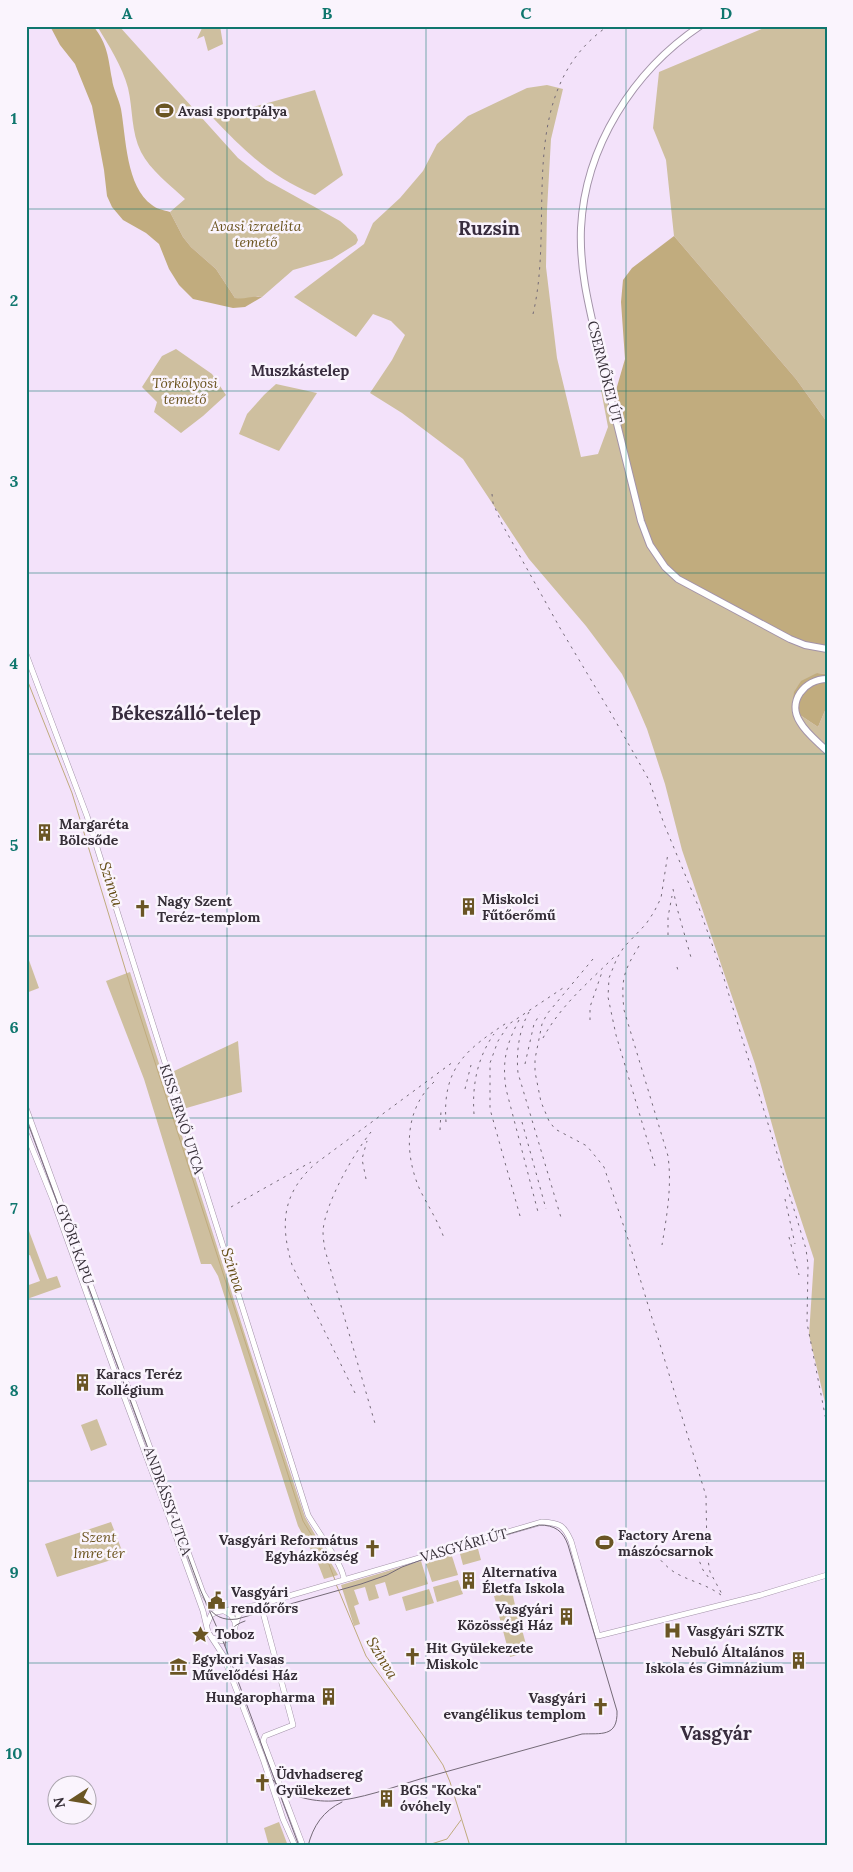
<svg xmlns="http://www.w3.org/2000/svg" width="853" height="1872" font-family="Lora,serif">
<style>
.green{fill:#cebf9f}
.forest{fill:#c1ac7e}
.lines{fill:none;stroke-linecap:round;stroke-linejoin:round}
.stream{stroke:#c0ab7d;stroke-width:1}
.minor-casing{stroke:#a393a9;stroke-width:6}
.major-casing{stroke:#a393a9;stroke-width:8}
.minor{stroke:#fff;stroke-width:5}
.major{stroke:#fff;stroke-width:6}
.tram{stroke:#746a77;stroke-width:1}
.rail{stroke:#746a77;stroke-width:1;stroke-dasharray:2.5 5;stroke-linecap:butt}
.grid{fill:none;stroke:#0f766e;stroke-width:1;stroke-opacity:0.55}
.labels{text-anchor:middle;stroke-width:5;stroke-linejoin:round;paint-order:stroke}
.poi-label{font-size:14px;font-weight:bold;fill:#352e37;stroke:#faf4fd;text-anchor:start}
.park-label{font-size:14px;font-style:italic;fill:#6a531d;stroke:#faf4fd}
.street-label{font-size:14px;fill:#352e37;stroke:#faf4fd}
.neighbourhood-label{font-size:15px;font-weight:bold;fill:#382c3e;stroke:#faf4fd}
.water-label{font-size:15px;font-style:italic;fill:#654e17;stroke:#faf4fd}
.district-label{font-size:19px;font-weight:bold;fill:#382c3e;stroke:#faf4fd}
.neatline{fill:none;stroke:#0f766e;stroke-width:2}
.grid-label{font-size:16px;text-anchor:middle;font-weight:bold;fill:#0f766e}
</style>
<rect width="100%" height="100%" fill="#f3e2fa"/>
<g class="green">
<path d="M97,26H119L238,158L266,180L340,221L356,235L358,240L356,244L332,259L293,270L262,297L258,296L244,300L235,298L216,269L191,247L183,237L170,212L185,199C170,185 150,170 141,152C131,132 133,109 128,88C122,66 109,46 97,26Z"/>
<path d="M203,26H220L223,44L208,51L204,36L197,39Z"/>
<path d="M769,26H827V422L796,379L674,236L666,160L653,128L659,72Z"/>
<path d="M547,85L563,89L551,139L547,210L546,267L557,358L581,457L598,454L608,427L601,390L609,389L641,521L827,649V674L817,673L800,715L818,727L827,706V1411L809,1335L814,1259L785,1171L755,1064L682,850L665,784L647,729L635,701L622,674L586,626L529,559L463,459L402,413L370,393L392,360L405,335L391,321L373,314L356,337L294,297L364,244L373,223L400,198L423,171L437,144L468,116L527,88Z"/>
<path d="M315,90L343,175L315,195C272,177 245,152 213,118Z"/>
<path d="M176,349L212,374L226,395L203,416L181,433L154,412L157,402L142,387L162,356Z"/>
<path d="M276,384L317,393L279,451L239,434L247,414L264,395Z"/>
<path d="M26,952L39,988L26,993Z"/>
<path d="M130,972L254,1363L305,1517L338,1575L324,1579L317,1561L298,1526L218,1276L211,1264H201L144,1079L106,981Z"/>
<path d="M238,1041L242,1092L183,1109L172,1072Z"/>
<path d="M26,1223L47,1279L57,1276L61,1287L27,1299L26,1286L40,1281L30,1255L26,1256Z"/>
<path d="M97,1419L107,1445L91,1451L81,1425Z"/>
<path d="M111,1522L124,1556L57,1577L45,1544Z"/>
<path d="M477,1545L481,1560L463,1565L459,1550Z"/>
<path d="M451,1553L458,1575L432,1582L425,1561Z"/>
<path d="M421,1561L428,1584L389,1596L385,1582L375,1585L379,1598L369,1601L365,1587L354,1590L359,1604L354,1606L360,1624L354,1626L341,1585Z"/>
<path d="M458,1580L463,1594L437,1602L433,1587Z"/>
<path d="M429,1589L434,1603L406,1611L402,1597Z"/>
<path d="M512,1591L515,1605L498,1610L494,1596Z"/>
<path d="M516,1607L528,1652L510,1657L498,1612Z"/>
<path d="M279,1822L288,1846H269L264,1828Z"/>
</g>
<g class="forest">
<path d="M50,26H93C108,44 108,58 112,79C113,89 119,99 121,109C126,137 126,187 152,205C156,209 164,210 170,212L183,237L191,247L216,269L235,298C245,300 254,295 262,297L245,307L233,308L193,299L179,285L169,269L159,244L146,233L123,220L112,207L107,196L104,170L92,106L75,64L60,45Z"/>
<path d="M674,236L796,379L827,422V649L800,643L671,573L650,545L612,404L625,359L621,302L623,280L632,268Z"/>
<path d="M817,673L827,674V706L818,727L800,715L793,700L794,692L801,681Z"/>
</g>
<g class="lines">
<g class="stream">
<path d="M26,677L72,793L131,988L303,1521L328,1562L335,1580"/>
<path d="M336,1584L366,1656L423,1735L443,1765L450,1782L470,1846"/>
<path d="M425,1846L447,1839L461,1820"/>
</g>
<defs>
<g id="minor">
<path d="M26,654L87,816L308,1515C317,1531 342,1563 344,1579"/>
<path d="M26,1108L203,1593L208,1601L231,1615L235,1622V1632L230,1638L222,1641L213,1638"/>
<path d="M26,1133L53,1200L119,1383L169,1517L203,1611L208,1632L223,1655L263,1759L283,1819L295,1846"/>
<path d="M261,1605L293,1725L265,1736L263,1741L303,1846"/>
<path d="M207,1624L211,1615L216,1612L258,1605L542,1522C560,1523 564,1525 571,1541L598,1636L761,1595L827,1575"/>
<path d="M236,1624L239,1614L246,1610"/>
</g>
<g id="major">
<path d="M700,26C633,71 585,147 581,228C579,275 592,318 602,363C615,416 628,468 641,521L650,545L665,567L678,579L790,639L805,645L827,649"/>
<path d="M827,679C804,679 787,702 800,722C806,733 818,742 827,751"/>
</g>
</defs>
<use href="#minor" class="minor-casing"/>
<use href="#major" class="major-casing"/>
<use href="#minor" class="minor"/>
<use href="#major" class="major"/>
<g class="tram">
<path d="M26,1118L200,1589L225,1646L299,1846"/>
<path d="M206,1604C213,1616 223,1621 237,1619L361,1584L387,1575L402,1567L427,1558L539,1525C555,1525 563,1531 568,1545L617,1711C618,1738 600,1733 582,1734C528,1749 474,1764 420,1779C394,1787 358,1800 332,1801C313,1802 284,1796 273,1780"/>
<path d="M225,1646C225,1633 233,1625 245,1621"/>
<path d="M308,1846C313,1826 323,1811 342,1802"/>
</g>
<g class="rail">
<path d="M533,314C556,218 513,92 608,26"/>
<path d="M492,494L493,503L502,524L560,628L612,715L649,780L664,824L699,908L722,972L806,1249L808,1265L807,1323L827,1425"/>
<path d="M673,889L677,908L692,961"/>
<path d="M668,935V917L672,896"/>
<path d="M639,946C623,972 621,980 624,1010L668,1156C672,1186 667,1215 662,1245"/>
<path d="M593,959L547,1014L542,1024L535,1059V1072L541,1102L549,1121L555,1129L587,1146L604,1167L628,1239L706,1496L707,1554L710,1572L723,1596"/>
<path d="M677,967L679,974"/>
<path d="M529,1012C519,1030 516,1052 518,1073L562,1221"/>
<path d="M519,1020C506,1045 502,1061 506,1089L538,1212"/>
<path d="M590,1020V1007L602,972"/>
<path d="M543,1038C561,1005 589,982 615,956"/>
<path d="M525,1064L534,1024L540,1014"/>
<path d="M434,1082C404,1110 404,1154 420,1190C428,1206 438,1221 444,1238"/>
<path d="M465,1089L471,1065"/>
<path d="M474,1114C472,1086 477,1058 494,1034"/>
<path d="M446,1122C442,1067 467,1049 508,1022"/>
<path d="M522,1122L546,1209"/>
<path d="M440,1130L441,1111"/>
<path d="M371,1132C354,1153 325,1203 323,1231C323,1237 324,1244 325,1250L376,1427"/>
<path d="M655,1166L616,1035L608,997L609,978L617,958L624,947L646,924L654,912L661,898L668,853"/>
<path d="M366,1179L362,1159L367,1141"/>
<path d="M785,1199L795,1244"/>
<path d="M231,1207L311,1162"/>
<path d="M520,1216L490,1109V1063L498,1041L509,1024L563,988"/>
<path d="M789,1237L799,1275"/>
<path d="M355,1393L292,1265C280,1224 282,1194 315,1164L453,1062"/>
<path d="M694,1548L703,1570L709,1578"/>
<path d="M651,1549C658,1557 665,1566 674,1572C689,1581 706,1584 721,1595"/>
</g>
</g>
<path class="grid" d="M227,26V1846M426,26V1846M626,26V1846M26,209H827M26,391H827M26,573H827M26,754H827M26,936H827M26,1118H827M26,1299H827M26,1481H827M26,1663H827"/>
<defs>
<symbol id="stadium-bare" viewBox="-9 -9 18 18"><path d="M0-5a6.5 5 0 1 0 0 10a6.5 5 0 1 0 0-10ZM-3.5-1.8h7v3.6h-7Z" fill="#6a5524" stroke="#faf4fd" stroke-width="2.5" paint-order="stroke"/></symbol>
<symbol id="building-bare" viewBox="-9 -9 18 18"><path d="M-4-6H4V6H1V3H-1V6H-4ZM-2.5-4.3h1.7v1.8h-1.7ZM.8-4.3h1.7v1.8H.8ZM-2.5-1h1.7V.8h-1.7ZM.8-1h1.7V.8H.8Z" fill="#6a5524" stroke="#faf4fd" stroke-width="2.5" paint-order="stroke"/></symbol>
<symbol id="church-bare" viewBox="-9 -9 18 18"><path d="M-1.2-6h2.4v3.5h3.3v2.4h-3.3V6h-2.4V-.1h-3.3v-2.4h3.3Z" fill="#6a5524" stroke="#faf4fd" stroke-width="2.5" paint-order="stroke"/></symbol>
<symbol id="civic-bare" viewBox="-9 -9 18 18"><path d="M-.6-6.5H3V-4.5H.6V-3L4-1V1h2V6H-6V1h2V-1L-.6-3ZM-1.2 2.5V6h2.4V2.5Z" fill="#6a5524" stroke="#faf4fd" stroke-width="2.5" paint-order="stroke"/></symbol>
<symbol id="hospital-bare" viewBox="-9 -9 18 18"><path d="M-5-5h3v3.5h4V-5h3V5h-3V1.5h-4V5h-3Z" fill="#6a5524" stroke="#faf4fd" stroke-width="2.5" paint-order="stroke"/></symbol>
<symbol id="sight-bare" viewBox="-9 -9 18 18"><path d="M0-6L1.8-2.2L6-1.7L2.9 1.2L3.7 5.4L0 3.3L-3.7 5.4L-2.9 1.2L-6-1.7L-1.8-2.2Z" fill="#6a5524" stroke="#faf4fd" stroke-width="2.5" paint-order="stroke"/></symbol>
<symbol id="museum-bare" viewBox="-9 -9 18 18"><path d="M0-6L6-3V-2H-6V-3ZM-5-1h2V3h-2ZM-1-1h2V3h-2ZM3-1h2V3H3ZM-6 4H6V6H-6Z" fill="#6a5524" stroke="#faf4fd" stroke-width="2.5" paint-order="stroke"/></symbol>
</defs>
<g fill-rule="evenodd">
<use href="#stadium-bare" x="152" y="98" width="25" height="25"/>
<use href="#building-bare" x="32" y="820" width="25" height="25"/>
<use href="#building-bare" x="456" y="894" width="25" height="25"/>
<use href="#church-bare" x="130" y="896" width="25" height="25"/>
<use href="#building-bare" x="70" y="1370" width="25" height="25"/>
<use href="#stadium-bare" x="592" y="1530" width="25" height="25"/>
<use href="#church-bare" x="360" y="1536" width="25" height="25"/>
<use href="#building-bare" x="456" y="1568" width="25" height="25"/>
<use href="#civic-bare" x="204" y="1588" width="25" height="25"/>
<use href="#building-bare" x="554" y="1604" width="25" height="25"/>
<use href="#hospital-bare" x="660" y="1618" width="25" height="25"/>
<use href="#sight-bare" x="188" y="1622" width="25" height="25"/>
<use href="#church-bare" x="400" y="1644" width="25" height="25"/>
<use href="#building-bare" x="786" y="1648" width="25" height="25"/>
<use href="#museum-bare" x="166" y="1654" width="25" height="25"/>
<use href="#building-bare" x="316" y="1684" width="25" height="25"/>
<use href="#church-bare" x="588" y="1694" width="25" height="25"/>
<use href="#church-bare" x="250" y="1770" width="25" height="25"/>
<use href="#building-bare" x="374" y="1786" width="25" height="25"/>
</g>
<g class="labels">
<g class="poi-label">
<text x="178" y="116">Avasi sportpálya</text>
<text x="59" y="829">Margaréta<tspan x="59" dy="16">Bölcsőde</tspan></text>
<text x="482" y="904">Miskolci<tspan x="482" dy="16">Fűtőerőmű</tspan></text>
<text x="157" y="906">Nagy Szent<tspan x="157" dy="16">Teréz-templom</tspan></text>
<text x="96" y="1379">Karacs Teréz<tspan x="96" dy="16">Kollégium</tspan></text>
<text x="618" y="1540">Factory Arena<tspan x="618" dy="16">mászócsarnok</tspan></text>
<text x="358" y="1545" text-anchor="end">Vasgyári Református<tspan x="358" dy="16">Egyházközség</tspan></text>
<text x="482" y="1577">Alternatíva<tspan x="482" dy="16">Életfa Iskola</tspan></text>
<text x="231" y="1597">Vasgyári<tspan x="231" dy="16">rendőrőrs</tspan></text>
<text x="553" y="1614" text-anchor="end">Vasgyári<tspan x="553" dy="16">Közösségi Ház</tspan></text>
<text x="687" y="1636">Vasgyári SZTK</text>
<text x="215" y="1639">Toboz</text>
<text x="426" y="1653">Hit Gyülekezete<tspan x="426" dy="16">Miskolc</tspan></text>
<text x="784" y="1657" text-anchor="end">Nebuló Általános<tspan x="784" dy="16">Iskola és Gimnázium</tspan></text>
<text x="192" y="1664">Egykori Vasas<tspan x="192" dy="16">Művelődési Ház</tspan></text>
<text x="315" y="1702" text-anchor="end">Hungaropharma</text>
<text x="586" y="1703" text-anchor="end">Vasgyári<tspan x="586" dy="16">evangélikus templom</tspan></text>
<text x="276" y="1779">Üdvhadsereg<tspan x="276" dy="16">Gyülekezet</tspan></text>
<text x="400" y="1795">BGS "Kocka"<tspan x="400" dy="16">óvóhely</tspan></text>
</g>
<g class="park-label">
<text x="256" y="231">Avasi izraelita<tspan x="256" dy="16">temető</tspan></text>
<text x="185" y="388">Törkölyösi<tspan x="185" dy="16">temető</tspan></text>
<text x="99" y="1542">Szent<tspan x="99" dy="16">Imre tér</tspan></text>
</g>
<g class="street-label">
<text transform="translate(605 372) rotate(76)" y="5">CSERMŐKEI ÚT</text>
<text transform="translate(182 1119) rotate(72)" y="5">KISS ERNŐ UTCA</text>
<text transform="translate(75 1244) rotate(70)" y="5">GYŐRI KAPU</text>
<text transform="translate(168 1501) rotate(70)" y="5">ANDRÁSSY UTCA</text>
<text transform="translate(464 1545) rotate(-16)" y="5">VASGYÁRI ÚT</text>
</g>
<g class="neighbourhood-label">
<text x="300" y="376">Muszkástelep</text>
</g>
<g class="water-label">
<text transform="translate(111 884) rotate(72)" y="5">Szinva</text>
<text transform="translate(233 1270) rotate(72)" y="5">Szinva</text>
<text transform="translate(382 1658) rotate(59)" y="5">Szinva</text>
</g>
<g class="district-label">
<text x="489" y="235">Ruzsin</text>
<text x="186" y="720">Békeszálló-telep</text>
<text x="716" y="1740">Vasgyár</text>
</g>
</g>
<rect width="853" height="1872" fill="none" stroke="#faf4fd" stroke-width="55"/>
<g transform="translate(72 1800) rotate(258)"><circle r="24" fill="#faf4fd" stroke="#aba5ae"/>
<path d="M0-4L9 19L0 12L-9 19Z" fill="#6a5524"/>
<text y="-8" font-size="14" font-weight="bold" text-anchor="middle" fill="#352e37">N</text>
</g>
<rect x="28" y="28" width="798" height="1816" class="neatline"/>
<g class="grid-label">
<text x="127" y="19">A</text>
<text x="327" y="19">B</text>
<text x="526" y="19">C</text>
<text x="726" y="19">D</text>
<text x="14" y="124">1</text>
<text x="14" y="306">2</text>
<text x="14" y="487">3</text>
<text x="14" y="669">4</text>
<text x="14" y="851">5</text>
<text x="14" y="1033">6</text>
<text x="14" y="1214">7</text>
<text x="14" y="1396">8</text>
<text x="14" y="1578">9</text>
<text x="14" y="1759">10</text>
</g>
</svg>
